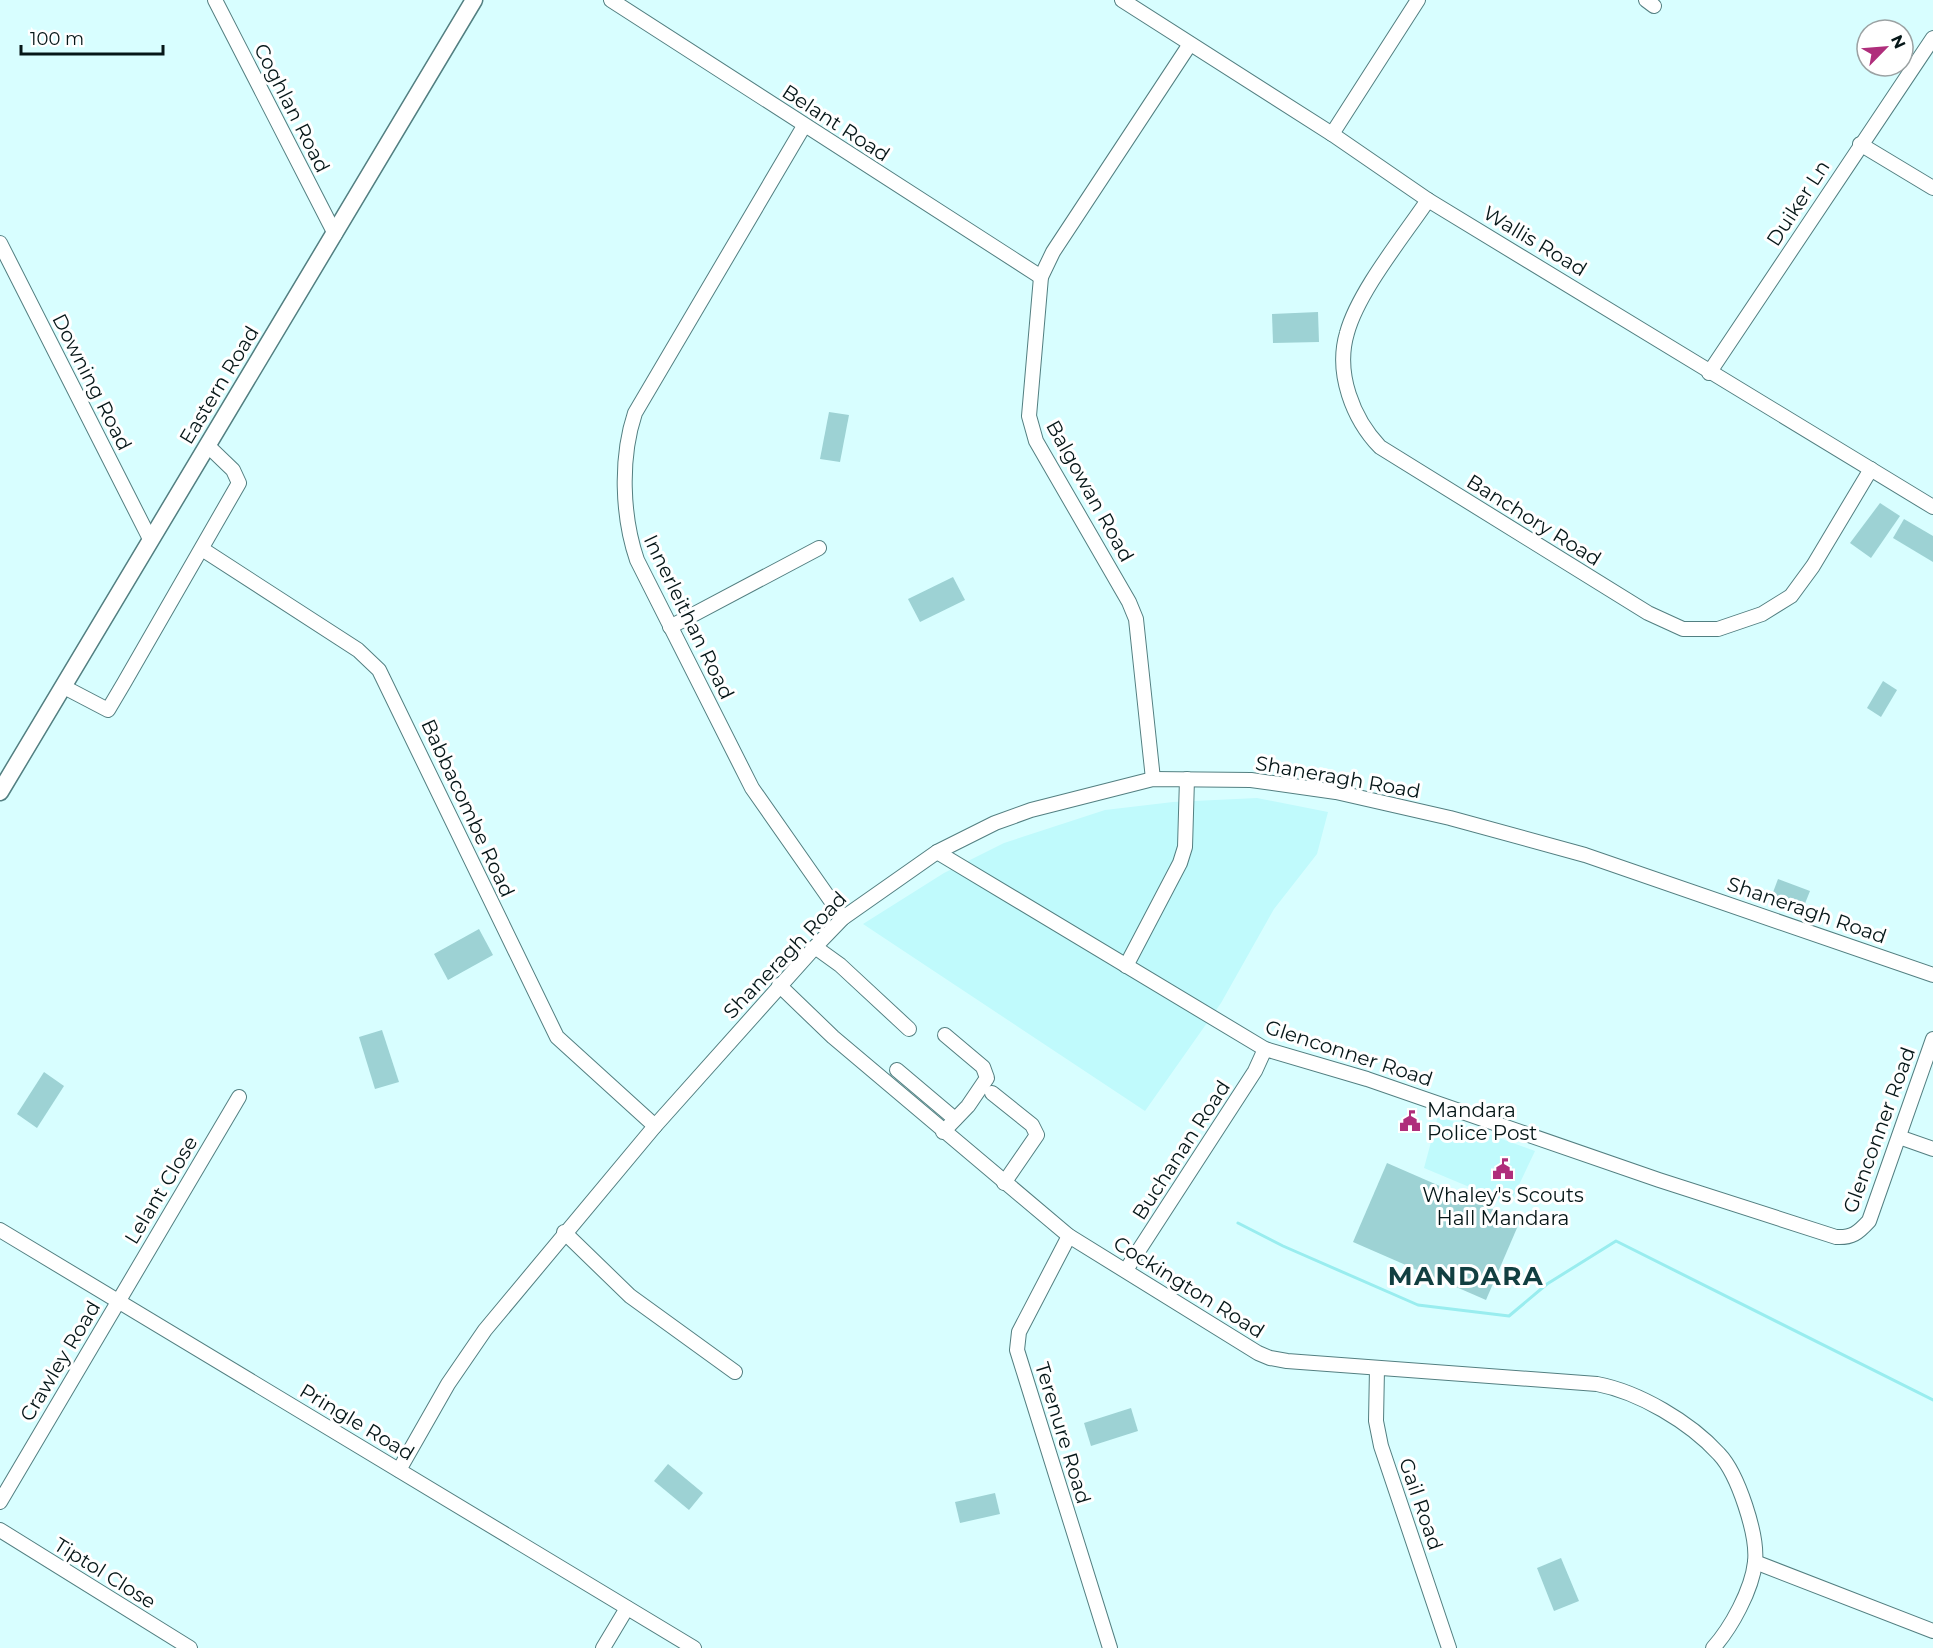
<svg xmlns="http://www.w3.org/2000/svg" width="1933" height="1648" font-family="Montserrat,sans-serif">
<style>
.built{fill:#c0fafc}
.green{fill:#9dd2d4}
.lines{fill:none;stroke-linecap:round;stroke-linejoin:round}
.stream{stroke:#99edef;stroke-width:3}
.minor-casing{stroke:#537f81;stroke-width:16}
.major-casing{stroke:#537f81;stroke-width:19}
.minor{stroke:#fff;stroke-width:14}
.major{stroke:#fff;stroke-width:16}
.labels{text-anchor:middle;stroke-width:6;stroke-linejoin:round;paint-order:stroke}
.street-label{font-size:20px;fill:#061718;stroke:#fff}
.poi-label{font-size:20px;fill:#061718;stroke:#fff;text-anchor:start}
.district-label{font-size:26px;font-weight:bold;letter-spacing:1.5px;fill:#123f41;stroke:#fff}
</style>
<rect width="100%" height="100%" fill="#d8feff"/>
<g class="built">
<path d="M1257,798L1328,812L1317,854L1274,909L1221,1003L1145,1111L863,924L944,873L1004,843L1105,810L1173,802Z"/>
<path d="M1438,1116L1535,1151L1510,1204L1424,1168Z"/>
</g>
<g class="green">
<path d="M1318,312L1319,342L1273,343L1272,314Z"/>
<path d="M829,412L849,415L840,462L820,459Z"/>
<path d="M1880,503L1900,516L1871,558L1850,543Z"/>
<path d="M1904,519L1933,536V562L1893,538Z"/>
<path d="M953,577L965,600L920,622L908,599Z"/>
<path d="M1883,681L1897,690L1881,717L1867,708Z"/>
<path d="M1778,879L1810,891L1804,906L1772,895Z"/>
<path d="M479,929L493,955L448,980L434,954Z"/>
<path d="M382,1030L399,1082L375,1089L359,1037Z"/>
<path d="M44,1072L64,1086L37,1128L17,1114Z"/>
<path d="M1387,1163L1520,1221L1486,1300L1353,1242Z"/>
<path d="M1131,1408L1138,1431L1091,1446L1084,1423Z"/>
<path d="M668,1464L703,1493L689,1510L654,1481Z"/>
<path d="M995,1493L1000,1514L960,1523L955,1502Z"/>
<path d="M1561,1558L1579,1601L1554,1611L1537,1568Z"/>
</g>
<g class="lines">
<path class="stream" d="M1238,1223L1283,1246L1418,1305L1509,1316L1547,1284L1616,1241L1933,1400"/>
<defs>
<g id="minor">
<path d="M215,0L335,234"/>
<path d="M611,0L1041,277"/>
<path d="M1122,0L1332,134L1428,200L1933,507"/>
<path d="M1646,0L1654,6"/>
<path d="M804,126L635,413C620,458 622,516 637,560L752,788L843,918"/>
<path d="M1332,134L1418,0"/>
<path d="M1860,144L1933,188"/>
<path d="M1428,200C1403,237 1358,292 1347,333C1335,373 1353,419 1380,447L1648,613L1683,629H1718L1762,614L1791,596L1813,566L1871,469"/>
<path d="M0,243L150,539"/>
<path d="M1709,373L1933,38"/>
<path d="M202,549L358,650L379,670L557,1037L655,1126"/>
<path d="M670,627L819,548"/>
<path d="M64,687L108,710L124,683L239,483L233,470L207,445"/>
<path d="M1153,779L1136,619L1129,602L1036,441L1029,416L1041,277L1053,252L1190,44"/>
<path d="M937,852L1265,1049L1367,1079L1659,1180L1836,1237C1852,1238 1858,1233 1869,1221L1933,1039"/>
<path d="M815,947L840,965L909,1029"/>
<path d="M1126,966L1180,863L1185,847L1187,779"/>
<path d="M779,985L833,1037L1069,1236L1258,1353L1270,1358L1287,1361L1597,1384C1639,1392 1690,1422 1719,1454C1738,1474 1758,1535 1755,1562C1752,1590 1731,1628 1713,1648"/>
<path d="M897,1070L955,1119"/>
<path d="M992,1093L1032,1125L1037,1135L1004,1183"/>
<path d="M943,1132L968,1106L987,1078L983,1067L945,1035"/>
<path d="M1899,1137L1933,1149"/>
<path d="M0,1230L694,1648"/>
<path d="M564,1232L630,1296L735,1372"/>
<path d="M1069,1236L1019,1332L1017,1350L1110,1648"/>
<path d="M1126,1270L1255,1071L1265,1049"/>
<path d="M1377,1369L1376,1421L1381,1446L1449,1648"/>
<path d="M399,1470L448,1384L485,1330L655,1126L815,947L843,918L937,852L995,823L1031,810L1153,779L1251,780L1336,792L1450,818L1585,855L1933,975"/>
<path d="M0,1502L239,1097"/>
<path d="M0,1530L190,1648"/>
<path d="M1755,1562L1933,1631"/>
<path d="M603,1648L627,1608"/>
</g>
<path id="major" d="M0,792L474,0"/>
</defs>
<use href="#minor" class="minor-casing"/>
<use href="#major" class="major-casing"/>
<use href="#minor" class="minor"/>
<use href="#major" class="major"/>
</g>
<defs>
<symbol id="civic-bare" viewBox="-9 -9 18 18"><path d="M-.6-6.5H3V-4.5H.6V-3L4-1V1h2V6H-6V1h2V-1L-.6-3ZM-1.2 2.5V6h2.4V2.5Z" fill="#af2e7b" stroke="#fff" stroke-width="2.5" paint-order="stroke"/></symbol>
</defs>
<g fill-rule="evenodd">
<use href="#civic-bare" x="1395" y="1106" width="30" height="30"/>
<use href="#civic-bare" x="1488" y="1154" width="30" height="30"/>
</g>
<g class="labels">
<g class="street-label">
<text transform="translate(292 108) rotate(63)" y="7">Coghlan Road</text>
<text transform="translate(836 123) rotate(33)" y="7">Belant Road</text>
<text transform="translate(1798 203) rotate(-57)" y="7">Duiker Ln</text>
<text transform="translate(1535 241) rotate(31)" y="7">Wallis Road</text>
<text transform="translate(92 382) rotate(63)" y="7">Downing Road</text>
<text transform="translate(219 385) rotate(-59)" y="7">Eastern Road</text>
<text transform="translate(1090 491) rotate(61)" y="7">Balgowan Road</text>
<text transform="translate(1534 520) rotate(32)" y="7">Banchory Road</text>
<text transform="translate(689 617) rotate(64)" y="7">Innerleithan Road</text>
<text transform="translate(1338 777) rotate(10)" y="7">Shaneragh Road</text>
<text transform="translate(468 808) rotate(65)" y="7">Babbacombe Road</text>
<text transform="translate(1807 910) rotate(19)" y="7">Shaneragh Road</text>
<text transform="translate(785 955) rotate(-46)" y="7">Shaneragh Road</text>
<text transform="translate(1349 1053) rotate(18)" y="7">Glenconner Road</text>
<text transform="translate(1879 1130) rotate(-70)" y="7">Glenconner Road</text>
<text transform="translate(1181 1150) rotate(-57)" y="7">Buchanan Road</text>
<text transform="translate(161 1190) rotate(-59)" y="7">Lelant Close</text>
<text transform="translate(1189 1287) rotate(32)" y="7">Cockington Road</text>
<text transform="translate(60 1361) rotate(-59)" y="7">Crawley Road</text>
<text transform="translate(357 1422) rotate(31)" y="7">Pringle Road</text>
<text transform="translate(1063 1433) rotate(73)" y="7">Terenure Road</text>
<text transform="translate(1421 1504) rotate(71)" y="7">Gail Road</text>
<text transform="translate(105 1573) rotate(32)" y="7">Tiptol Close</text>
</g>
<g class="poi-label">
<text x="1427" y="1117">Mandara<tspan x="1427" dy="23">Police Post</tspan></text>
<text x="1503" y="1202" text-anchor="middle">Whaley's Scouts<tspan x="1503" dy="23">Hall Mandara</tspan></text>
</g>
<g class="district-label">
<text x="1466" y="1285">MANDARA</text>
</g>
</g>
<g transform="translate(1885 48) rotate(65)"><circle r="28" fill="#ffffff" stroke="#9ba2a3" stroke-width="1.5"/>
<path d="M0-4.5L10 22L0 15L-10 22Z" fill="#af2e7b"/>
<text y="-9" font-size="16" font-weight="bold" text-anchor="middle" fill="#061718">N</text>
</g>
<path d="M21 45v9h142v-9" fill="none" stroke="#061718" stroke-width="3"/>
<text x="30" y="45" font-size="18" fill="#061718" stroke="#ffffff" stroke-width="4.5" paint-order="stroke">100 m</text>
</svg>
